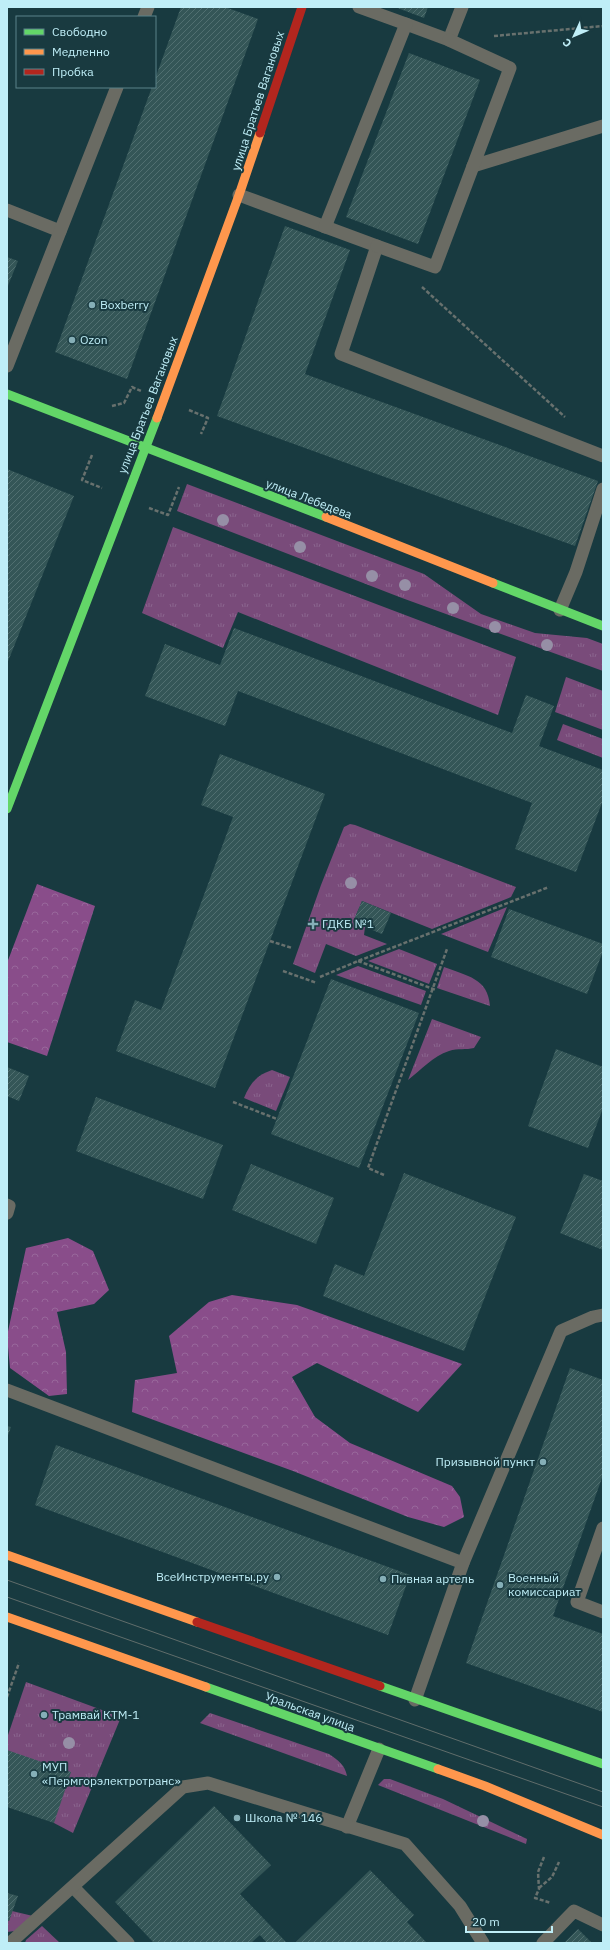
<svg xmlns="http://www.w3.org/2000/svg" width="610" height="1950" font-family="'IBM Plex Sans',sans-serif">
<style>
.grass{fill:url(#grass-tufts)}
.forest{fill:url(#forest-crowns)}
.building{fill:url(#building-hatch)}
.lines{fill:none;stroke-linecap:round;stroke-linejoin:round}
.path{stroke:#68716e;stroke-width:2.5;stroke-dasharray:4 2;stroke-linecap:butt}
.lane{stroke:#6a6b63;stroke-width:13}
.fast{stroke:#63d668;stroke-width:9}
.slow{stroke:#ff974d;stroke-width:9}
.jam{stroke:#b3261e;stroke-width:9}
.tram{stroke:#606d6b;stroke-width:1}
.tree{fill:#968fa6}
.poi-dot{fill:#85afb7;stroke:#193a40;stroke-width:1.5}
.labels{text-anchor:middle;stroke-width:4;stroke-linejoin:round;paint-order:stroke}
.street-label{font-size:12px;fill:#bfeef7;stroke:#193a40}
.poi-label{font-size:12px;fill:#bfeef7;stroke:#193a40;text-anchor:start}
</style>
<defs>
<pattern id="grass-tufts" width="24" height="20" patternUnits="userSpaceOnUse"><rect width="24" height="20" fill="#794b7a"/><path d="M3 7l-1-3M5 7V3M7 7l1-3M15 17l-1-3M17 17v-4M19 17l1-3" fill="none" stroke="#8a658e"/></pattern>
<pattern id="forest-crowns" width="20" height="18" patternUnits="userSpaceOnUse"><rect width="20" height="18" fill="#894d8a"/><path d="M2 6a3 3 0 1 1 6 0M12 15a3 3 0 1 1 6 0" fill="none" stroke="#98679b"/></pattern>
<pattern id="building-hatch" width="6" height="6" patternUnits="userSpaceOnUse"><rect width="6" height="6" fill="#345657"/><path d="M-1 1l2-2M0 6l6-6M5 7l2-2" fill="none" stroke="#506f70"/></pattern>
</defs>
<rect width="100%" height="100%" fill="#183a40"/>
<g class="grass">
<path d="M187,484L424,574L481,614L535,633L587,638L603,644V671L402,598L177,511Z"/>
<path d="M173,527L516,657L498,715L238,612L223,648L142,613Z"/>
<path d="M566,677L603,691V730L555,712Z"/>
<path d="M563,724L603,739V758L557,740Z"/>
<path d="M350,824L355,825L516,887L511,897L432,929L362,901L353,922L365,927L364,935L387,944L356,956L326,944L315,973L293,964L321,885L344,827Z"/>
<path d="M507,907L488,952L441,934Z"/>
<path d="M399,949L437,964L429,984L368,961Z"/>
<path d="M358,966L426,991L421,1005L336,975Z"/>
<path d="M444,967C467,976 488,978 490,1006L437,988Z"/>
<path d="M432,1019L481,1037L474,1048C466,1050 458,1048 449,1051C433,1056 421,1070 408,1080Z"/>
<path d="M272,1070L290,1077L276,1111L244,1098C250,1083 257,1075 272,1070Z"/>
<path d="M26,1682L121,1717L73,1833L54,1823L7,1750V1738Z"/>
<path d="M210,1713L329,1754C338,1760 345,1765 347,1776L200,1723Z"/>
<path d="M384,1779H390L443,1799L527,1839L526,1844L378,1785Z"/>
<path d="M12,1911L33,1916L15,1931L7,1932V1920L9,1921Z"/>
<path d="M42,1926L60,1943H25L26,1940Z"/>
</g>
<g class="forest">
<path d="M37,884L95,906L47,1056L7,1042V963Z"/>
<path d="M68,1238L93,1251L109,1290L94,1304L57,1312L66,1352L67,1394L49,1396L10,1368L7,1336L26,1248Z"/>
<path d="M232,1295L297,1305L462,1364L418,1412L317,1363L292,1377L315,1417L350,1443L452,1486L460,1497L464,1517L444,1527L408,1517L293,1471L132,1412L135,1380L177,1373L169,1336L209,1302Z"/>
</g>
<g class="building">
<path d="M181,7H225L258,19L127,379L55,352L152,87H155V79Z"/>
<path d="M395,7H428L424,18Z"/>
<path d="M409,53L480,80L418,244L346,217Z"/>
<path d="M285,226L350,250L305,374L598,481L575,546L217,416Z"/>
<path d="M7,257L18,261L7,288Z"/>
<path d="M7,469L74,496L7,664Z"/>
<path d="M234,628L512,733L526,695L554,706L539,746L603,770V800L576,872L515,849L532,803L238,691L225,726L145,696L165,644L220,665Z"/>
<path d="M220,754L325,794L215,1088L116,1051L135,1000L161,1010L233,817L201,805Z"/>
<path d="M362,901L391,913L382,934L353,922Z"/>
<path d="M509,909L603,944V951L587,994L491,957Z"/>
<path d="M331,979L419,1013L359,1168L271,1134Z"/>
<path d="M556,1049L603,1067V1108L588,1148L528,1126Z"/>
<path d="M7,1067L29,1076L19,1101L7,1096Z"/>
<path d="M96,1097L223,1145L203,1199L76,1151Z"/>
<path d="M251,1164L334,1198L316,1244L232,1210Z"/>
<path d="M404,1173L516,1217L464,1351L323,1296L335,1264L364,1276Z"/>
<path d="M584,1174L603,1181V1250L560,1233Z"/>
<path d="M570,1368L603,1380V1475L553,1616L603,1634V1712L466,1663Z"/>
<path d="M7,1426L11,1427L7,1438Z"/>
<path d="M56,1445L410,1575L388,1635L35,1505Z"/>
<path d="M7,1750L71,1772L54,1823L7,1807Z"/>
<path d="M214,1806L271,1865L240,1894L287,1943H267L260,1935L251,1943H154L115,1902Z"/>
<path d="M370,1870L414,1915L407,1922L427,1943H295Z"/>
<path d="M7,1893L18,1896L9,1921L7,1920Z"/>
<path d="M578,1929L592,1943H564Z"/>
</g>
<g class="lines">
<g class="path">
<path d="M494,36L603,26"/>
<path d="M422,287L565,417"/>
<path d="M112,406L124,403L132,387L141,391"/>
<path d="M189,410L208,418L201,434"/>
<path d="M92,455L82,480L102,488"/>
<path d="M149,508L168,515L179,487"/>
<path d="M270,941L292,948"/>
<path d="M358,961L436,990"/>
<path d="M283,971L317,983"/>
<path d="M320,977L358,961L549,887"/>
<path d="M233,1102L277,1119"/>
<path d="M384,1175L368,1168L447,949"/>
<path d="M7,1697L19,1663"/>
<path d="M544,1857L538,1872L539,1889L535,1898L551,1903"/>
<path d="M539,1888L552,1877L559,1862"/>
</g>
<g class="lane">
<path d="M144,17L148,7"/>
<path d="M406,24L449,40L462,7"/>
<path d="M473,166L603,126"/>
<path d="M239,195L377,246L341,354L603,456"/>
<path d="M7,210L60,231"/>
<path d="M325,227L406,24L359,7"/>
<path d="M377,246L435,267L510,68L449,40"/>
<path d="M7,366L117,87"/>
<path d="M560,610L576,572L603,489"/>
<path d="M7,1205L9,1206L7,1213"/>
<path d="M7,1390L463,1563"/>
<path d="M603,1528L577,1602L603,1612"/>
<path d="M415,1700L463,1563L561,1331L593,1317L603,1315"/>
<path d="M347,1827L379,1749"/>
<path d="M73,1887L128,1943"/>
<path d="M10,1943L183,1787L208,1783L405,1844L460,1906L483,1943"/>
<path d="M543,1943L574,1911L603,1925"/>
</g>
<g class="fast">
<path d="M7,394L326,517"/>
<path d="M493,583L603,626"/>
<path d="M7,809L157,418"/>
<path d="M380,1686L603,1764"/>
<path d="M206,1687L438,1769"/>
</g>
<g class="slow">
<path d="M157,418L239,195L260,133"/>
<path d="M326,517L493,583"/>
<path d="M7,1555L197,1622"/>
<path d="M7,1617L206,1687"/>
<path d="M438,1769L485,1786L603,1835"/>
</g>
<g class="jam">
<path d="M260,133L302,7"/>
<path d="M197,1622L380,1686"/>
</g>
<g class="tram">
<path d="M7,1580L603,1792"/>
<path d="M7,1597L603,1807"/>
</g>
</g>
<g class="tree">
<circle cx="223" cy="520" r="6"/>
<circle cx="300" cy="547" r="6"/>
<circle cx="372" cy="576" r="6"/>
<circle cx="405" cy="585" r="6"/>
<circle cx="453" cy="608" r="6"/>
<circle cx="495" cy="627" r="6"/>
<circle cx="547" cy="645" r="6"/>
<circle cx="351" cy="883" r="6"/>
<circle cx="69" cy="1743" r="6"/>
<circle cx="483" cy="1821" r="6"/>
</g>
<g class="poi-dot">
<circle cx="92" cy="305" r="4"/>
<circle cx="72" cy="340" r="4"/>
<path d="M311 918h4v4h4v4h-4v4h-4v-4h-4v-4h4z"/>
<circle cx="543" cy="1462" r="4"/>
<circle cx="277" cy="1577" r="4"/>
<circle cx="383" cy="1579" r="4"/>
<circle cx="500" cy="1585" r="4"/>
<circle cx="44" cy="1715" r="4"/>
<circle cx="34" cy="1774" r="4"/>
<circle cx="237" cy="1818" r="4"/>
</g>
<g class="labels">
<g class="street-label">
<text transform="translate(258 101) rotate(-72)" y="4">улица Братьев Вагановых</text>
<text transform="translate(148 405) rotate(-69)" y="4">улица Братьев Вагановых</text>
<text transform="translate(309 499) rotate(21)" y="4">улица Лебедева</text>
<text transform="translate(310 1712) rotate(20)" y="4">Уральская улица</text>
</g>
<g class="poi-label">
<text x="100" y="309">Boxberry</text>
<text x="80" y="344">Ozon</text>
<text x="322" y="928">ГДКБ №1</text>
<text x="535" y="1466" text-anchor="end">Призывной пункт</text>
<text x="269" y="1581" text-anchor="end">ВсеИнструменты.ру</text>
<text x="508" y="1582">Военный<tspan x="508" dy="14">комиссариат</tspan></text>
<text x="391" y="1583">Пивная артель</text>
<text x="52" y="1719">Трамвай КТМ-1</text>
<text x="42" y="1771">МУП<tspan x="42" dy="14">«Пермгорэлектротранс»</tspan></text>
<text x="245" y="1822">Школа № 146</text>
</g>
</g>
<rect width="610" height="1950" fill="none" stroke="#bfeef7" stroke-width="16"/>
<rect x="16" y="16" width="140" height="72" fill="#193a40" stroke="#5b8289"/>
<rect x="24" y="29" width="20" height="6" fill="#63d668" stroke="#5b8289"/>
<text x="52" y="36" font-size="12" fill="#bfeef7">Свободно</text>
<rect x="24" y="49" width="20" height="6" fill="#ff974d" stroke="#5b8289"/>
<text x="52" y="56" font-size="12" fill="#bfeef7">Медленно</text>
<rect x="24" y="69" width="20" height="6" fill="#b3261e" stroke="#5b8289"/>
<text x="52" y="76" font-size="12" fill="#bfeef7">Пробка</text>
<g transform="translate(574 36) rotate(226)" stroke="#193a40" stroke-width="3" paint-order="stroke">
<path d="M0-3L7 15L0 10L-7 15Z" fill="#bfeef7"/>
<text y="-6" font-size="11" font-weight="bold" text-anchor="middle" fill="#bfeef7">С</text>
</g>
<path d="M466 1926v6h86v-6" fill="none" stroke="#bfeef7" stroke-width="2"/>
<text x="472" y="1926" font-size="12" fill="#bfeef7" stroke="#193a40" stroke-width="3" paint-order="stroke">20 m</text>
</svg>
